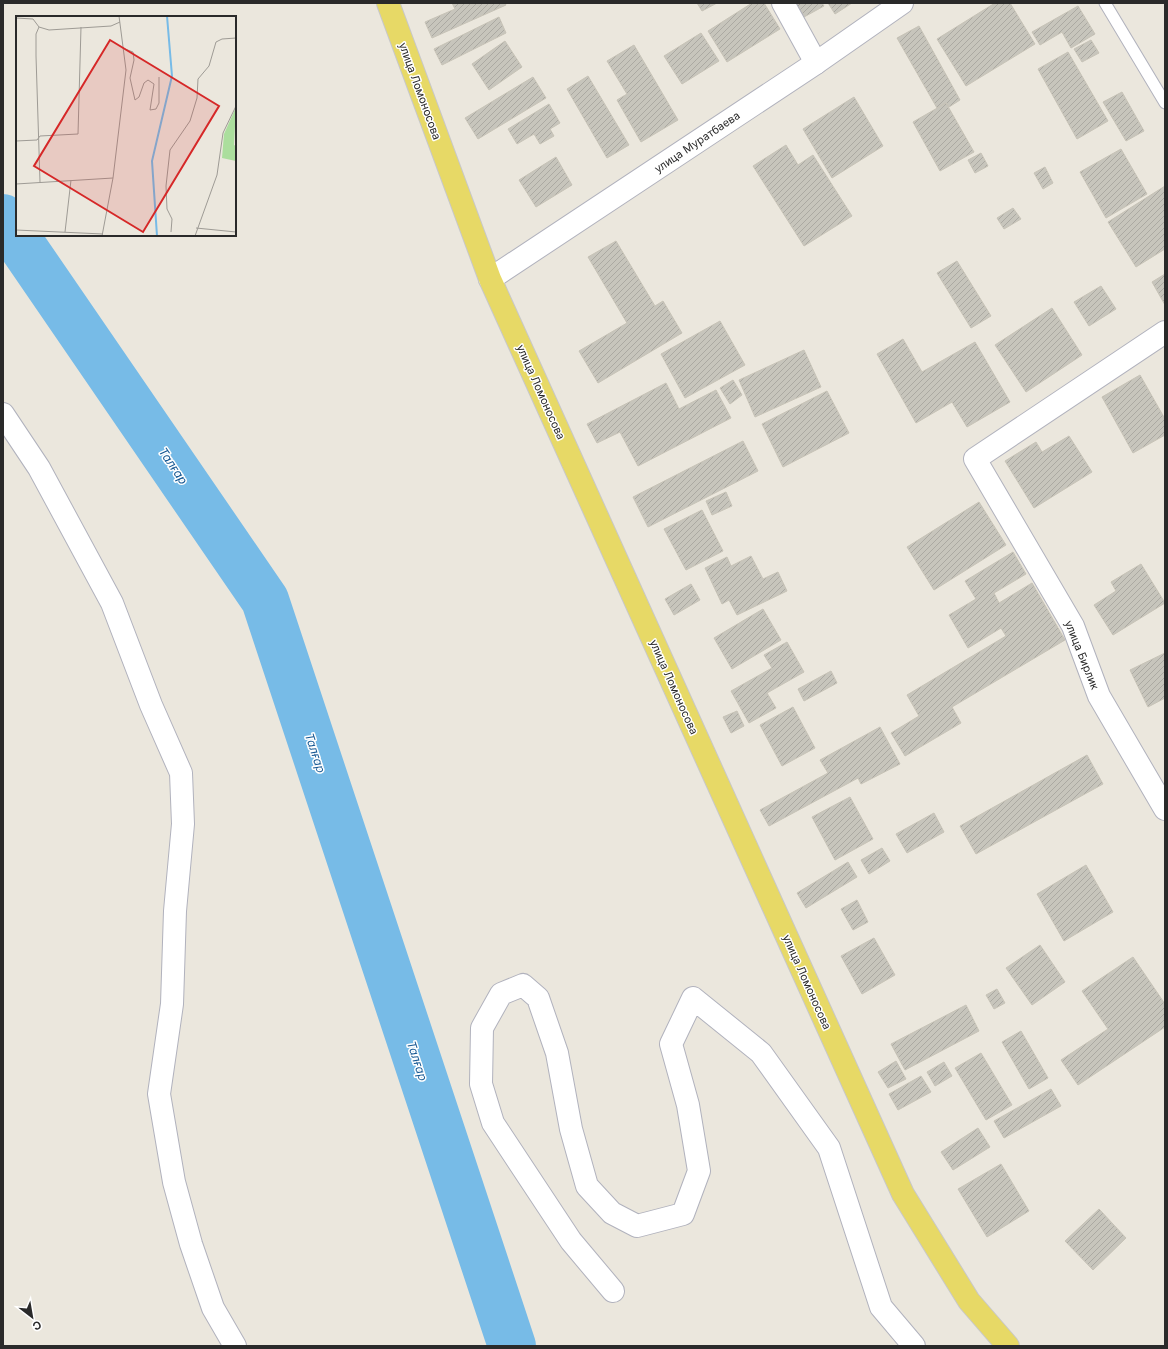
<svg xmlns="http://www.w3.org/2000/svg" width="1168" height="1349" font-family="Inter,sans-serif">
<style>
.lines{fill:none;stroke-linecap:round;stroke-linejoin:round}
.river{stroke:#77bbe7;stroke-width:48}
.building{fill:url(#building-hatch);stroke:#c7c3b7}
.lane-casing{stroke:#b1b2bd;stroke-width:13}
.street-casing{stroke:#b1b2bd;stroke-width:24}
.secondary-casing{stroke:#b1b2bd;stroke-width:24}
.primary-casing{stroke:#c8c8c8;stroke-width:24}
.lane{stroke:#fff;stroke-width:11}
.street{stroke:#fff;stroke-width:22}
.secondary{stroke:#fff;stroke-width:22}
.primary{stroke:#e7d966;stroke-width:22}
.labels{text-anchor:middle;stroke-width:3;stroke-linejoin:round;paint-order:stroke}
.street-label{font-size:11px;fill:#2a2a2a;stroke:#fff}
.water-label{font-size:12px;font-style:italic;fill:#165893;stroke:#fff}
.inset-river{fill:none;stroke:#77bbe7;stroke-width:2}
.inset-road{fill:none;stroke:#9e9b95;stroke-width:1}
.view{fill:#d62828;fill-opacity:0.15;stroke:#d62828;stroke-width:2}
.inset-edge{fill:none;stroke:#2a2a2a;stroke-width:2}
</style>
<defs>
<pattern id="building-hatch" width="6" height="6" patternUnits="userSpaceOnUse"><rect width="6" height="6" fill="#c7c5bc"/><path d="M-1 1l2-2M0 6l6-6M5 7l2-2" fill="none" stroke="#aba9a2"/></pattern>
</defs>
<rect width="100%" height="100%" fill="#ebe7dd"/>
<g class="lines">
<path class="river" d="M3,218L265,600L512,1346"/>
</g>
<g class="building">
<path d="M452,3H505L506,5L432,38L425,22L455,9Z"/>
<path d="M697,3H717L702,11Z"/>
<path d="M752,3H764L780,29L727,62L708,31Z"/>
<path d="M796,3H822L824,6L804,17Z"/>
<path d="M828,3H852L835,14Z"/>
<path d="M995,3H1010L1035,44L966,86L937,39Z"/>
<path d="M1078,6L1095,34L1071,48L1062,32L1040,45L1032,32Z"/>
<path d="M499,17L506,33L442,65L434,49Z"/>
<path d="M919,26L960,100L949,107L946,103L937,108L897,38Z"/>
<path d="M701,33L719,61L682,84L664,56Z"/>
<path d="M1091,40L1099,53L1082,62L1074,49Z"/>
<path d="M505,41L522,67L489,90L472,64Z"/>
<path d="M634,45L678,120L641,142L617,100L627,94L607,61Z"/>
<path d="M1068,52L1108,121L1077,139L1038,69Z"/>
<path d="M588,76L629,145L607,158L567,89Z"/>
<path d="M533,77L546,98L478,139L465,118Z"/>
<path d="M1122,92L1144,131L1126,141L1103,102Z"/>
<path d="M854,97L883,146L832,178L803,129Z"/>
<path d="M946,103L974,152L940,171L913,122Z"/>
<path d="M549,104L560,123L550,129L554,136L540,144L534,134L517,144L508,129Z"/>
<path d="M786,145L798,165L813,155L852,216L804,246L753,166Z"/>
<path d="M1121,149L1147,194L1106,218L1080,172Z"/>
<path d="M981,153L988,166L975,173L968,160Z"/>
<path d="M556,157L572,185L536,207L519,180Z"/>
<path d="M1045,167L1053,183L1043,189L1034,173Z"/>
<path d="M1165,186V249L1136,267L1108,222Z"/>
<path d="M1013,208L1021,219L1004,229L997,218Z"/>
<path d="M616,241L655,306L663,301L682,333L598,383L579,351L627,323L588,257Z"/>
<path d="M957,261L991,316L971,328L937,273Z"/>
<path d="M1165,274V305L1152,282Z"/>
<path d="M1101,286L1116,309L1089,326L1074,302Z"/>
<path d="M1052,308L1082,355L1026,392L995,345Z"/>
<path d="M720,321L745,365L685,398L661,354Z"/>
<path d="M903,339L922,372L975,342L1010,402L967,427L952,402L916,423L877,354Z"/>
<path d="M804,350L821,387L755,417L739,380Z"/>
<path d="M1140,375L1165,419V435L1133,453L1102,397Z"/>
<path d="M733,380L742,395L730,404L720,388Z"/>
<path d="M666,383L679,409L716,390L731,418L638,466L620,432L597,443L587,424Z"/>
<path d="M827,391L849,433L783,467L762,424Z"/>
<path d="M1069,436L1092,472L1034,508L1005,461L1036,442L1042,452Z"/>
<path d="M743,441L758,471L648,527L633,497Z"/>
<path d="M726,492L732,506L712,515L706,501Z"/>
<path d="M979,502L1006,545L934,590L907,547Z"/>
<path d="M702,510L723,551L686,570L664,529Z"/>
<path d="M1013,552L1026,574L994,593L999,603L1032,583L1065,640L952,707L961,723L905,756L891,733L919,716L907,695L1006,636L1001,628L968,648L949,615L976,599L965,581Z"/>
<path d="M751,556L763,579L778,572L787,591L737,615L729,600L722,604L705,568L727,557L731,566Z"/>
<path d="M1141,564L1165,603L1113,635L1094,605L1116,591L1111,582Z"/>
<path d="M691,584L700,600L674,615L665,599Z"/>
<path d="M763,609L781,640L732,669L714,638Z"/>
<path d="M787,642L804,672L767,693L776,708L749,723L731,691L772,668L764,655Z"/>
<path d="M1165,653V698L1148,707L1130,670Z"/>
<path d="M831,671L837,683L804,701L798,689Z"/>
<path d="M793,707L815,748L782,766L760,725Z"/>
<path d="M737,711L744,726L731,733L723,717Z"/>
<path d="M880,727L900,764L861,784L858,778L769,826L760,810L828,773L820,760Z"/>
<path d="M1087,755L1103,784L976,854L960,826Z"/>
<path d="M850,797L873,839L835,860L812,817Z"/>
<path d="M934,813L944,832L907,853L896,834Z"/>
<path d="M882,848L890,861L869,874L861,860Z"/>
<path d="M848,862L857,877L806,908L797,893Z"/>
<path d="M1086,865L1113,912L1064,941L1037,894Z"/>
<path d="M857,900L868,922L853,930L841,909Z"/>
<path d="M874,938L895,975L862,994L841,956Z"/>
<path d="M1040,945L1065,982L1032,1005L1006,968Z"/>
<path d="M1133,957L1165,1004V1027L1078,1085L1061,1060L1108,1029L1082,991Z"/>
<path d="M997,989L1005,1003L994,1009L986,995Z"/>
<path d="M966,1005L979,1031L905,1070L891,1044Z"/>
<path d="M1021,1031L1048,1078L1029,1089L1002,1042Z"/>
<path d="M981,1053L1012,1105L986,1120L955,1068Z"/>
<path d="M896,1061L906,1079L888,1088L878,1072Z"/>
<path d="M944,1062L952,1076L935,1086L927,1072Z"/>
<path d="M921,1076L931,1092L898,1110L889,1094Z"/>
<path d="M1051,1089L1061,1106L1004,1138L994,1121Z"/>
<path d="M978,1128L990,1147L953,1170L941,1152Z"/>
<path d="M1001,1164L1029,1211L987,1237L958,1189Z"/>
<path d="M1099,1209L1126,1238L1093,1270L1065,1241Z"/>
</g>
<g class="lines">
<defs>
<path id="lane" d="M1105,3L1165,103"/>
<g id="street">
<path d="M783,3L816,63"/>
<path d="M1165,332L975,459L1073,626L1099,696L1165,809"/>
<path d="M3,414L39,468L112,603L151,705L181,773L183,824L175,911L172,1004L159,1094L174,1182L191,1244L213,1308L235,1346"/>
<path d="M613,1291L571,1241L493,1123L481,1084L482,1028L501,994L523,985L538,998L557,1053L571,1129L587,1186L612,1213L637,1226L683,1214L699,1171L688,1105L671,1044L693,998L761,1053L829,1148L881,1307L914,1346"/>
</g>
<path id="secondary" d="M490,279L816,63L902,3"/>
<path id="primary" d="M388,3L490,279L903,1194L969,1301L1008,1346"/>
</defs>
<use href="#lane" class="lane-casing"/>
<use href="#street" class="street-casing"/>
<use href="#secondary" class="secondary-casing"/>
<use href="#primary" class="primary-casing"/>
<use href="#lane" class="lane"/>
<use href="#street" class="street"/>
<use href="#secondary" class="secondary"/>
<use href="#primary" class="primary"/>
</g>
<g class="labels">
<g class="street-label">
<text transform="translate(420 91) rotate(70)" y="4">улица Ломоносова</text>
<text transform="translate(697 142) rotate(-34)" y="4">улица Муратбаева</text>
<text transform="translate(541 392) rotate(66)" y="4">улица Ломоносова</text>
<text transform="translate(1082 655) rotate(68)" y="4">улица Бирлик</text>
<text transform="translate(674 687) rotate(66)" y="4">улица Ломоносова</text>
<text transform="translate(807 982) rotate(66)" y="4">улица Ломоносова</text>
</g>
<g class="water-label">
<text transform="translate(173 466) rotate(56)" y="4">Талғар</text>
<text transform="translate(315 753) rotate(72)" y="4">Талғар</text>
<text transform="translate(417 1061) rotate(72)" y="4">Талғар</text>
</g>
</g>
<g transform="translate(16 16)">
<rect width="220" height="220" fill="#ebe7dd"/>
<path d="M220,91L218,129L220,130V145L206,142L208,118Z" fill="#abde9d"/>
<path class="inset-river" d="M141,220L136,145L156,60L151,0"/>
<path class="inset-road" d="M0,2L17,3L23,11L33,14L95,10L104,6M23,11L20,18V40L24,166M109,33L117,36L118,44L114,62L119,84L123,81L128,67L132,64L138,68L134,94L140,93L143,87V61M0,125L21,124L24,120L62,118L65,11M0,168L97,162M180,212L220,216M0,214L87,218M49,216L55,164M155,216L156,203L151,193L150,170L154,134L174,105L181,82L182,63L193,50L200,26L206,23L220,22M86,220L97,162L110,54L103,0M179,220L201,159L207,117L220,90"/>
<path class="view" d="M94,24L203,90L127,216L18,150Z"/>
<rect width="220" height="220" class="inset-edge"/>
</g>
<rect width="1168" height="1349" fill="none" stroke="#2a2a2a" stroke-width="8"/>
<g transform="translate(32 1317) rotate(149)" stroke="#ffffff" stroke-width="3" paint-order="stroke">
<path d="M0-3L7 15L0 10L-7 15Z" fill="#2a2a2a"/>
<text y="-6" font-size="11" font-weight="bold" text-anchor="middle" fill="#2a2a2a">С</text>
</g>
</svg>
